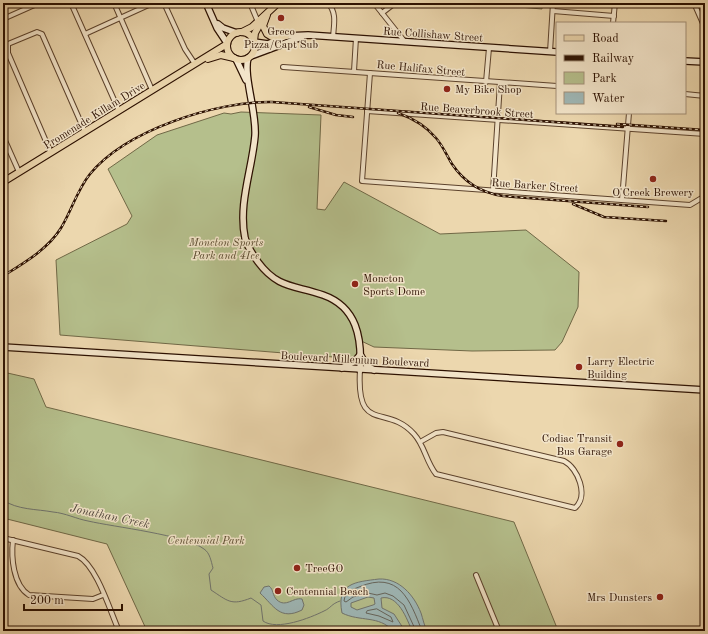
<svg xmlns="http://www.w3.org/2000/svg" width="708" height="634" font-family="'Old Standard TT',serif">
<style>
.green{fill:#b5bf8c;stroke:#706846}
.water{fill:#9eb7b6;stroke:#70746d;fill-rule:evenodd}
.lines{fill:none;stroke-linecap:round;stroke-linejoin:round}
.shore{stroke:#65645b;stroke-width:1}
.stream{stroke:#70746d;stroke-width:1}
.street-casing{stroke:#5c422c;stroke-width:6}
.secondary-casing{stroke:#2c1000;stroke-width:8}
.primary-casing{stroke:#2c1000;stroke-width:8}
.street{stroke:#f3e5ca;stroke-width:4}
.secondary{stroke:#f3e5ca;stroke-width:5.5}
.primary{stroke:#ecd7ae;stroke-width:6}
.rail-casing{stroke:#2c1000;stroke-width:2.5}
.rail{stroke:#f3e5ca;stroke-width:1;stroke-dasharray:3;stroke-linecap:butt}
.poi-dot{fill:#8f2418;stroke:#f3e5ca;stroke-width:1.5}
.labels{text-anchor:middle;stroke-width:3;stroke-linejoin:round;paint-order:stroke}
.poi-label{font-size:11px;fill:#2c1000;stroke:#f3e5ca;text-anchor:start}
.street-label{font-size:11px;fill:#2c1000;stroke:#f3e5ca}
.park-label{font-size:11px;font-style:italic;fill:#5c4d31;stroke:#f3e5ca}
.water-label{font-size:12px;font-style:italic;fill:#544a40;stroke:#f3e5ca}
</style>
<rect width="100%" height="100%" fill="#ecd7ae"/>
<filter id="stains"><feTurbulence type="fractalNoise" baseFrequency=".005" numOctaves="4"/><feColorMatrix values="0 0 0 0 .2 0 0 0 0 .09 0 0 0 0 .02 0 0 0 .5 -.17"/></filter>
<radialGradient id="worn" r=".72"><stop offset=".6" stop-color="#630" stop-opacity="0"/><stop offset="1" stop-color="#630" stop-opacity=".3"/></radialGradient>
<g class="green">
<path d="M474,3H542V9Z"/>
<path d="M241,112L321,115L317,209L325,210L344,182L440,234L526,230L579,272L578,307L562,342L555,350L472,351L374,347L357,339L358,359L60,335L56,260L127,224L132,216L108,169L157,135L224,113L231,114Z"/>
<path d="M3,372L34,379L46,407L514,522L557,628L548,631H147L107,544L3,518Z"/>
</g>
<g class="water">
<path d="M379,579C399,578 414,595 421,613C423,619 424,625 427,631H412C407,619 398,594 381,598L382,608L394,614L405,631H393C379,615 360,622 342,613C336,583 355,582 379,579ZM368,597L374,598L375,604L373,605L357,610L351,607V603Z"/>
<path d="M269,586C274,590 272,595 277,600C286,608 293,597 302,599L304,605L302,610C280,621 274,606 260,593L264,587Z"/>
</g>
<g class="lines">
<g class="shore">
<path d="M377,609L391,617L393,622L379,616L366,613L367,611Z"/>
<path d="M416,631L404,605L393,596L385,593L377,595L368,593L353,597L346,602L344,601C345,592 351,590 359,587C399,570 410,600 422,631"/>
</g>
<path class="stream" d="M3,500C17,510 37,509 53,512C65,513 77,519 88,521C114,527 186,535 204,549C210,553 211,561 213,568L209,574L211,590C228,601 231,606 251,598L261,605L263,621C277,631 310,618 324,611C331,608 331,604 340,601"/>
<defs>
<g id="street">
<path d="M71,3L119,111"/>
<path d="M114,3L152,90"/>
<path d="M164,3L185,49L195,64"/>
<path d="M250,3L258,22"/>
<path d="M328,3C337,13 334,24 333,37"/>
<path d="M374,3L405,42"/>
<path d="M694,3L705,28"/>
<path d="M553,11L614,16"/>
<path d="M382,13L395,3"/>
<path d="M3,19L39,3"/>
<path d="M613,23L615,3"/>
<path d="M85,34L153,3"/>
<path d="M550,52L553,3"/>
<path d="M283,67L557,86"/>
<path d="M354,71L356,38"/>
<path d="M370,73L362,181L690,205L705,196"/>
<path d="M486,82L489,48"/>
<path d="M685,94L705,96"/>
<path d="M367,111L705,134"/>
<path d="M3,136L19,172"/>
<path d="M51,153L8,53V44L37,32L42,34L85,132"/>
<path d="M493,191L500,83"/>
<path d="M622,200L629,113"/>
<path d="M360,370C356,435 386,403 414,434C425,446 426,462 436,474L575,508C589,496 578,468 564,461L443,432L436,433L420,442"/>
<path d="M3,538L78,556C97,566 110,611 119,631"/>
<path d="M13,540C11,557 13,585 29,595L93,599L103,595"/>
<path d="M476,575L499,631"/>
</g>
<g id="secondary">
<path d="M206,3L217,28L227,43"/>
<path d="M218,24L223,28L237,33"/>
<path d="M254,42L268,44L286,36L308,35L557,52"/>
<path d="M251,56L302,37"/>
<path d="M248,58C243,76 257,113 255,136C252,170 238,204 245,238C247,246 253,255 258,262C278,289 295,285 323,295C357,307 362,338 360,370"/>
<path d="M236,59L246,80"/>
<path d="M685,61L705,62"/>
<path d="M3,347L705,390"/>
<path d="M361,356L367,366L374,370"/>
<path d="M342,368L355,361L360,355"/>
</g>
<g id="primary">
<path d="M267,15L263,26L267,34L272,37L286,36"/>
<path d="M242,32L252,27L278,3"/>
<circle cx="241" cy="46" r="14"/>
<path d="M254,41L255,33L261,22"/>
<path d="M208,59L221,55L234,58"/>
<path d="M3,182L227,44"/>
</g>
</defs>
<use href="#street" class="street-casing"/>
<use href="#secondary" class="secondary-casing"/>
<use href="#primary" class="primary-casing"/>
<use href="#street" class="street"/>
<use href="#secondary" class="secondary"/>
<use href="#primary" class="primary"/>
<defs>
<g id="rail">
<path d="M309,107L336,115L353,117"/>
<path d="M398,113C412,118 426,126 436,138C443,146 447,156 452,164C464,182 482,193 503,196L648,207"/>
<path d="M617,124L705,130"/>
<path d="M573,204L604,217L666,221"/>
<path d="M3,276C24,263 48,249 61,228C72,210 77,190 90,174C126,130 217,101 272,102L623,127"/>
</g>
</defs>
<use href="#rail" class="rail-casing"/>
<use href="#rail" class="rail"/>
</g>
<g class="poi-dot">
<circle cx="281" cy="18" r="4"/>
<circle cx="447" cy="89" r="4"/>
<circle cx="653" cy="179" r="4"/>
<circle cx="355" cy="284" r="4"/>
<circle cx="579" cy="367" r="4"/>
<circle cx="620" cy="444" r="4"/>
<circle cx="297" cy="568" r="4"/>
<circle cx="278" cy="591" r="4"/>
<circle cx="660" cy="597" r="4"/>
</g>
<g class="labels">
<g class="poi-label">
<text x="281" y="35" text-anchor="middle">Greco<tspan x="281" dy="13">Pizza/Capt Sub</tspan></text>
<text x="455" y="93">My Bike Shop</text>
<text x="653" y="196" text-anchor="middle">O'Creek Brewery</text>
<text x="363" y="282">Moncton<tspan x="363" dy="13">Sports Dome</tspan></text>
<text x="587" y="365">Larry Electric<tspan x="587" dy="13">Building</tspan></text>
<text x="612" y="442" text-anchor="end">Codiac Transit<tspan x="612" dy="13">Bus Garage</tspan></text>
<text x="305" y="572">TreeGO</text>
<text x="286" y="595">Centennial Beach</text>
<text x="652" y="601" text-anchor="end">Mrs Dunsters</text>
</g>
<g class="street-label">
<text transform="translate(433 34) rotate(4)" y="4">Rue Collishaw Street</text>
<text transform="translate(421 68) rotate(5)" y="4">Rue Halifax Street</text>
<text transform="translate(477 110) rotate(4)" y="4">Rue Beaverbrook Street</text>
<text transform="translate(94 115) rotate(-32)" y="4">Promenade Killam Drive</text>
<text transform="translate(535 185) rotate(4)" y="4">Rue Barker Street</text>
<text transform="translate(355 359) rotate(3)" y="4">Boulevard Millenium Boulevard</text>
</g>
<g class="park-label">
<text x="226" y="246">Moncton Sports<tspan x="226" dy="13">Park and 4Ice</tspan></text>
<text x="206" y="544">Centennial Park</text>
</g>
<g class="water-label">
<text transform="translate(110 516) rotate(12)" y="4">Jonathan Creek</text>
</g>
</g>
<rect width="708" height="634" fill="none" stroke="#ecd7ae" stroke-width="16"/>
<rect x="4" y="4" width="700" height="626" fill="none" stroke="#2c1000" stroke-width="2"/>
<rect x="8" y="8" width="692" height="618" fill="none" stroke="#2c1000"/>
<rect x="556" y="22" width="130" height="92" fill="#f3e5ca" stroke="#a39079"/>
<rect x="564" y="35" width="20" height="6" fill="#ecd7ae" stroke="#a39079"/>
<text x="592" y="42" font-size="12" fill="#2c1000">Road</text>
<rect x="564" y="55" width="20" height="6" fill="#2c1000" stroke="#a39079"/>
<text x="592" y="62" font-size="12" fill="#2c1000">Railway</text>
<rect x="564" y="72" width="20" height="12" fill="#b5bf8c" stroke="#a39079"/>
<text x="592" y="82" font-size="12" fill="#2c1000">Park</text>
<rect x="564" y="92" width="20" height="12" fill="#9eb7b6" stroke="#a39079"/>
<text x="592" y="102" font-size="12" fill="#2c1000">Water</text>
<path d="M24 604v6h98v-6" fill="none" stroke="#2c1000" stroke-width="2"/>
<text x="30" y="604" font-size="12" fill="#2c1000" stroke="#f3e5ca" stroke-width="3" paint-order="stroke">200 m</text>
<rect width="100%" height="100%" filter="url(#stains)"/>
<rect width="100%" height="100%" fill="url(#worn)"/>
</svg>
